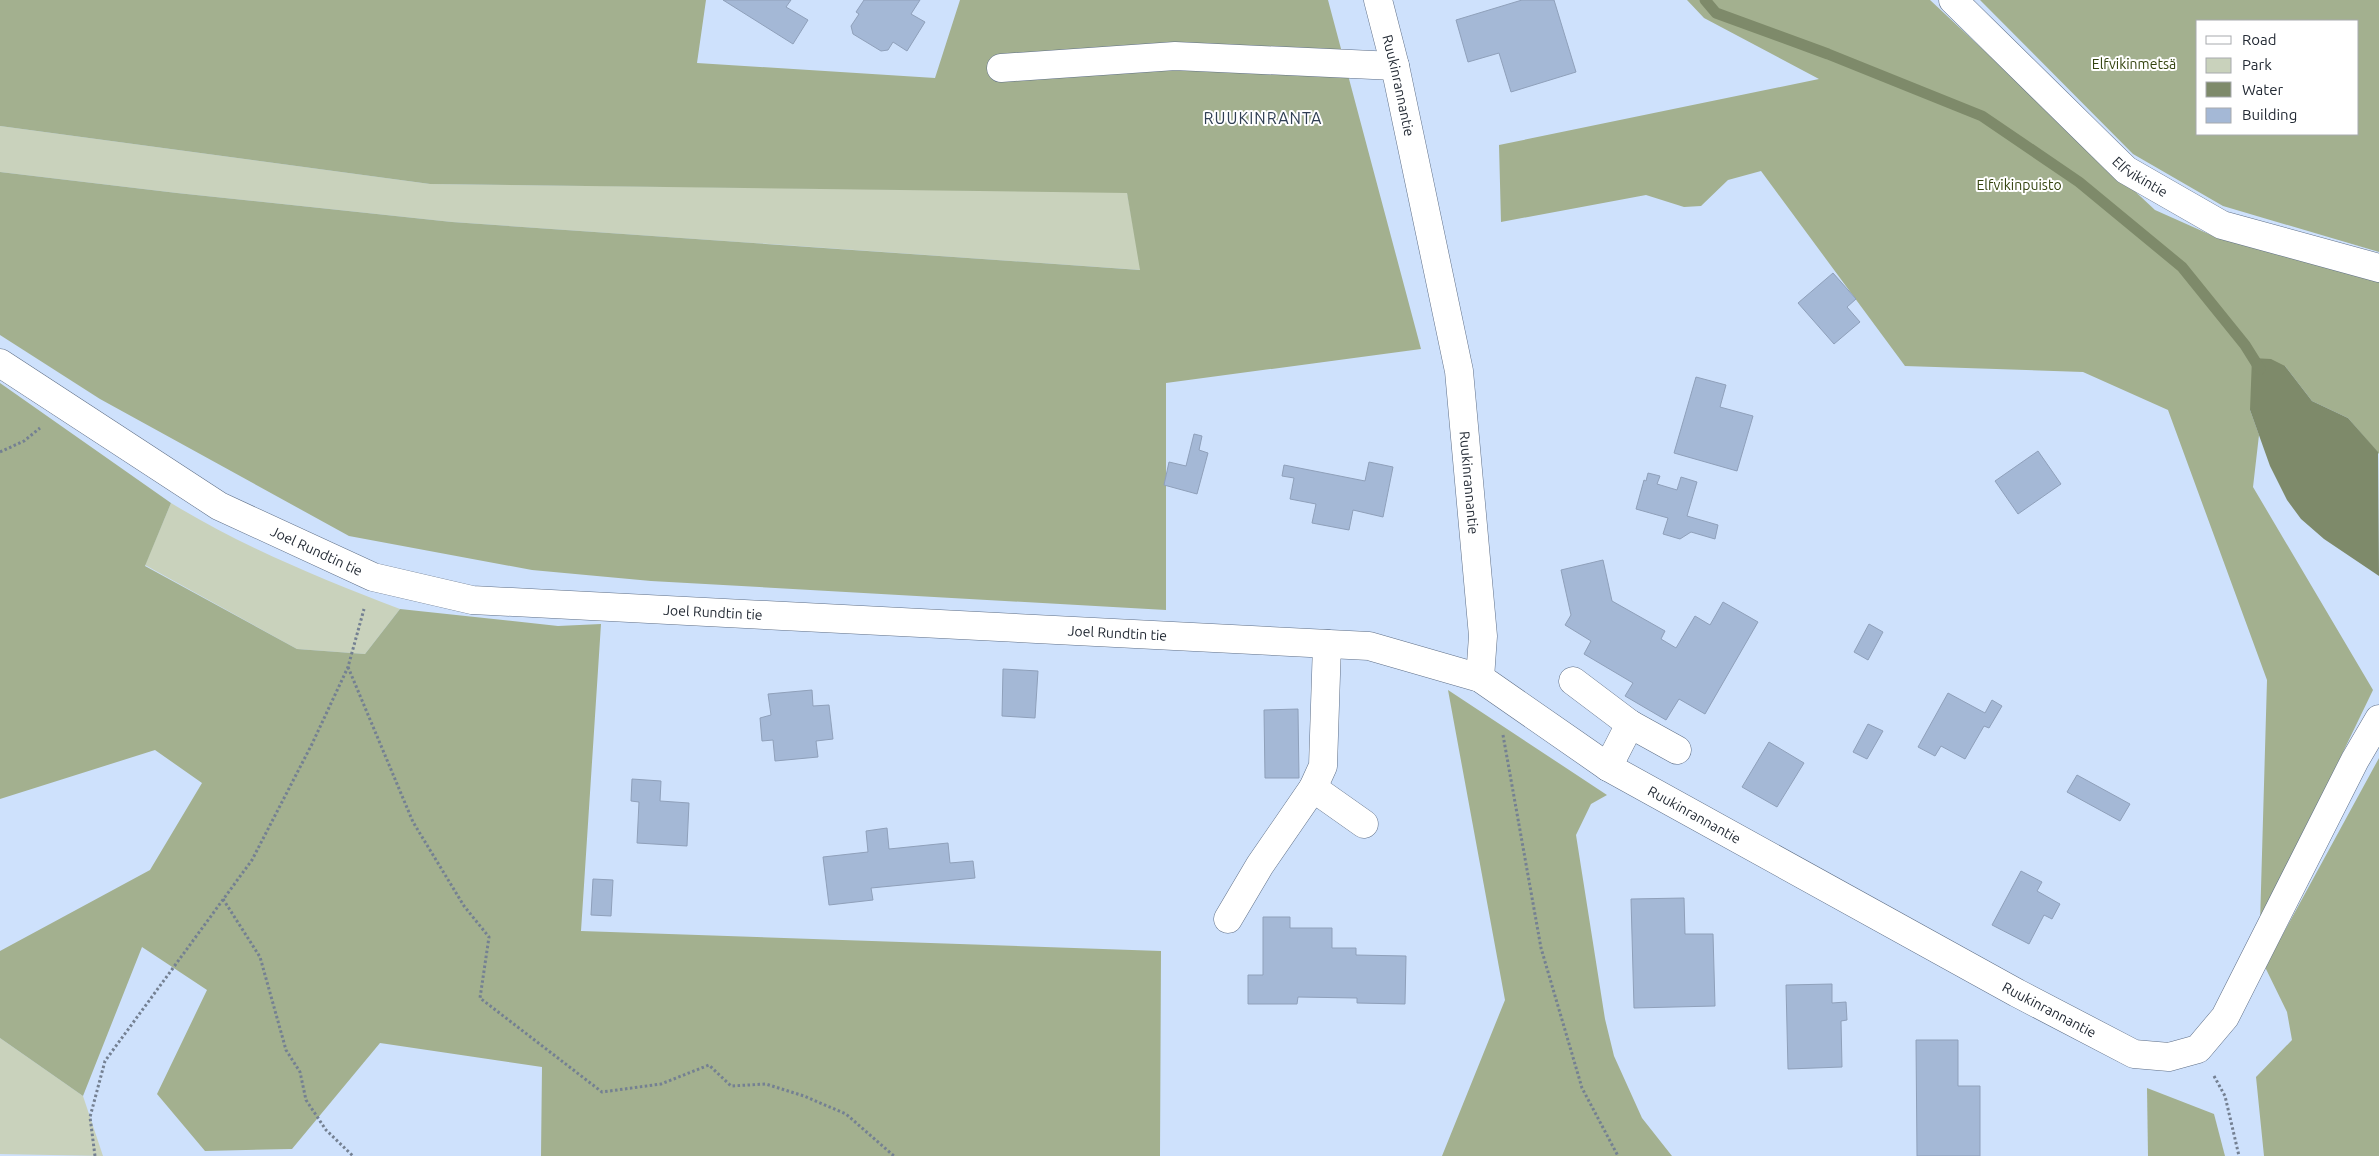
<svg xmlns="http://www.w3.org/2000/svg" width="2379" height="1156" font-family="Ubuntu,sans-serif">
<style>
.green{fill:#c9d2bc}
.forest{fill:#a3b08f;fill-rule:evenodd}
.water{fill:#7e8a6a}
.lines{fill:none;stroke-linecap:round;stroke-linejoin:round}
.stream{stroke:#7e8a6a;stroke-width:11}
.building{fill:#a4b8d6;stroke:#8fa0ba}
.minor-casing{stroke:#5f6f87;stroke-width:29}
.path{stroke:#748092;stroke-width:3;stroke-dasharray:2.5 2.5;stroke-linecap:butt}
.minor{stroke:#fff;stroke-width:28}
.labels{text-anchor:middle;stroke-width:4;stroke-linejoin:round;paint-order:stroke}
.park-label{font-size:14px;fill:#33430e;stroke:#fff}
.street-label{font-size:14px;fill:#232a34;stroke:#fff}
.quarter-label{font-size:16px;letter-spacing:1px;fill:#2f3e53;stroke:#fff}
</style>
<rect width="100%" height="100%" fill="#cee1fc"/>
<g class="green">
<path d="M0,126L430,184L1127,192L1141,270L452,222L177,193L0,172Z"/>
<path d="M171,503C243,547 322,579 400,609L365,654L297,649L145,565Z"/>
<path d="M0,1038L83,1096L103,1156L0,1154Z"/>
</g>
<g class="forest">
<path d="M0,0H706L697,63L935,78L960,0H1328L1421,349L1166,383V610L651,581L532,570L349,536L100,399L0,335V172L177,193L452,222L1140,270L1127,193L430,184L0,126Z"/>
<path d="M1687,0H1930L2155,210L2211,235L2379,280V454L2348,418L2312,401L2285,366L2250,410L2259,435L2253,487L2373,690L2260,924L2267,680L2168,410L2083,372L1905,366L1761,171L1728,180L1701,206L1684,207L1646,195L1501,222L1499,145L1819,79L1704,18Z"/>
<path d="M1980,0H2379V252L2223,206L2133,154ZM2198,21H2358V134H2198Z"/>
<path d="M0,383L171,503L145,566L297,649L365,654L400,609L558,626L601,624L581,931L1161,951L1160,1156H541L542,1067L380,1043L292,1149L205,1151L157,1094L207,990L142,947L83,1096L0,1038V951L150,870L202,783L155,750L0,799Z"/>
<path d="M1448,690L1607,795L1591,804L1576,835L1605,1019L1614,1056L1642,1118L1672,1156H1442L1505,1000Z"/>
<path d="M2379,758V1156H2264L2256,1077L2292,1040L2287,1012L2265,967Z"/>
<path d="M2147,1088L2214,1114L2225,1156H2148Z"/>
</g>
<path class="water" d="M2252,358L2271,359L2285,366L2312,401L2348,418L2378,452L2379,576L2324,539L2301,519L2287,500L2270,466L2250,410Z"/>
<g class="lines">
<path class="stream" d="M1705,0L1716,13L1828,54L1982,116L2079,182L2182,267L2245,345L2260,369"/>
</g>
<g class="building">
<path d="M723,0H791L786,7L808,20L793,44Z"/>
<path d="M864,0H920L911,14L925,22L907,51L893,42L888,50L881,51L853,34L851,26L859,14L856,12Z"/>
<path d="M1522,0H1554L1576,72L1511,92L1499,53L1468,62L1456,20Z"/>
<path d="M1833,273L1856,299L1847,307L1860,322L1834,344L1798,303Z"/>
<path d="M1696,377L1726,385L1720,407L1753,416L1737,471L1674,453Z"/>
<path d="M1194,434L1202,436L1199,450L1208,453L1197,494L1164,485L1169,462L1186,466Z"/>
<path d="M2038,451L2061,484L2018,514L1995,481Z"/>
<path d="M1369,462L1393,467L1383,517L1353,510L1349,530L1312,523L1316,504L1290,499L1294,478L1282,476L1284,465L1365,481Z"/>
<path d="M1648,473L1660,476L1657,484L1677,490L1681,477L1697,482L1687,516L1718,525L1715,539L1691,532L1680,539L1663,534L1668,518L1636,509L1644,480L1646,481Z"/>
<path d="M1603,560L1612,601L1665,631L1661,639L1676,648L1695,616L1710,625L1723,602L1758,622L1705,714L1679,699L1666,720L1625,696L1633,683L1584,654L1591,641L1565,625L1571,615L1561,570Z"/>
<path d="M1869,624L1883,632L1868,660L1854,652Z"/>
<path d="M1003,669L1038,671L1035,718L1002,716Z"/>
<path d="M812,690L813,706L829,705L833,739L816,741L818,757L775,761L773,740L762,741L760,718L771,715L768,694Z"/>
<path d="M1948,693L1985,713L1992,700L2002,706L1989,728L1984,726L1965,759L1941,746L1935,756L1918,747Z"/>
<path d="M1298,709L1299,778H1265L1264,710Z"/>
<path d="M1868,724L1883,731L1867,759L1853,752Z"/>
<path d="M1769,742L1804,763L1777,807L1742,787Z"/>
<path d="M2077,775L2130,804L2120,821L2067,792Z"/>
<path d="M632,779L661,781L660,801L689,803L687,846L637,843L639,802L631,801Z"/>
<path d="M887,828L889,849L948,843L950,863L973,861L975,878L871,888L873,900L829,905L823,857L868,852L866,831Z"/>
<path d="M2021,871L2042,882L2037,891L2060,904L2052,919L2044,915L2029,944L1992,925Z"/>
<path d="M593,879L613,880L611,916L591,915Z"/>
<path d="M1684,898L1685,934H1713L1715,1006L1634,1008L1631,899Z"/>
<path d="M1263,917H1290V928H1332V948H1356V955L1406,956L1405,1004L1357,1003V998L1298,997L1297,1004H1248V975H1263Z"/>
<path d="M1832,984V1003L1846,1002L1847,1020L1841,1021L1842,1067L1788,1069L1786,985Z"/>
<path d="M1916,1040H1958V1086H1980V1156H1917Z"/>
</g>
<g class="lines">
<defs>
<g id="minor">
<path id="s1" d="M1378,0L1395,66L1459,371L1483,636L1480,678"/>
<path id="s2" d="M1953,0L2126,170L2222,225L2379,268"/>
<path d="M1001,68L1175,56L1395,66"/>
<path id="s3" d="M0,363L219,506L373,577L472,600L1369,646L1480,678L1608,767L2017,993L2134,1054L2169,1057L2198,1049L2225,1017L2355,760L2379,719"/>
<path d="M1573,681L1630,724L1677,750"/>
<path d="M1608,767L1630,724"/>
<path d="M1313,788L1364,824"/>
<path d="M1228,919L1260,865L1313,788L1323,766L1327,644"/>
</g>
</defs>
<use href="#minor" class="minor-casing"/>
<g class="path">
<path d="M0,452L24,441L40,428"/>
<path d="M348,667L413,822L464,906L489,937L480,998L602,1092L661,1084L709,1065L731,1086L766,1084L804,1096L846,1114L894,1156"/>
<path d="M1503,735L1541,948L1582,1088L1618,1156"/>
<path d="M223,899L260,957L286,1050L300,1072L306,1100L326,1130L353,1156"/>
<path d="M2214,1076L2225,1096L2239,1156"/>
<path d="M95,1156L90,1117L105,1061L252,860L312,744L348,667L364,609"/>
</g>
<use href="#minor" class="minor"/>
</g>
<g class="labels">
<g class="park-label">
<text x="2134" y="69">Elfvikinmetsä</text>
<text x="2019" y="190">Elfvikinpuisto</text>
</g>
<g class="street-label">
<text dy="5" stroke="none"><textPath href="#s1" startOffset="88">Ruukinrannantie</textPath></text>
<text dy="5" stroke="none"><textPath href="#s2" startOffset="258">Elfvikintie</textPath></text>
<text dy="5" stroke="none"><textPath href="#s1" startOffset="492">Ruukinrannantie</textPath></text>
<text dy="5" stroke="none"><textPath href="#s3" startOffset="369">Joel Rundtin tie</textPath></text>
<text dy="5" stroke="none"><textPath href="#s3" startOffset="774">Joel Rundtin tie</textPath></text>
<text dy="5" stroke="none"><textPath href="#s3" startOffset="1179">Joel Rundtin tie</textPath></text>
<text dy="5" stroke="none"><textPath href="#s3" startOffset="1801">Ruukinrannantie</textPath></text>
<text dy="5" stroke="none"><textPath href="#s3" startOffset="2206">Ruukinrannantie</textPath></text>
</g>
<g class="quarter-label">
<text x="1263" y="124">RUUKINRANTA</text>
</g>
</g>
<rect x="2196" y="20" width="162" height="115" fill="#ffffff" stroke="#a7aaae"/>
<rect x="2206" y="36" width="25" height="8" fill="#ffffff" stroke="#a7aaae"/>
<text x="2242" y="45" font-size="15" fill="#232a34">Road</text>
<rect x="2206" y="58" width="25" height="15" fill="#c9d2bc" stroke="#a7aaae"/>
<text x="2242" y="70" font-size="15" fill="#232a34">Park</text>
<rect x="2206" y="82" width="25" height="15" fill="#7e8a6a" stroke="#a7aaae"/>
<text x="2242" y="95" font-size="15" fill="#232a34">Water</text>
<rect x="2206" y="108" width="25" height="15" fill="#a4b8d6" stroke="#a7aaae"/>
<text x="2242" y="120" font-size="15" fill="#232a34">Building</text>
</svg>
